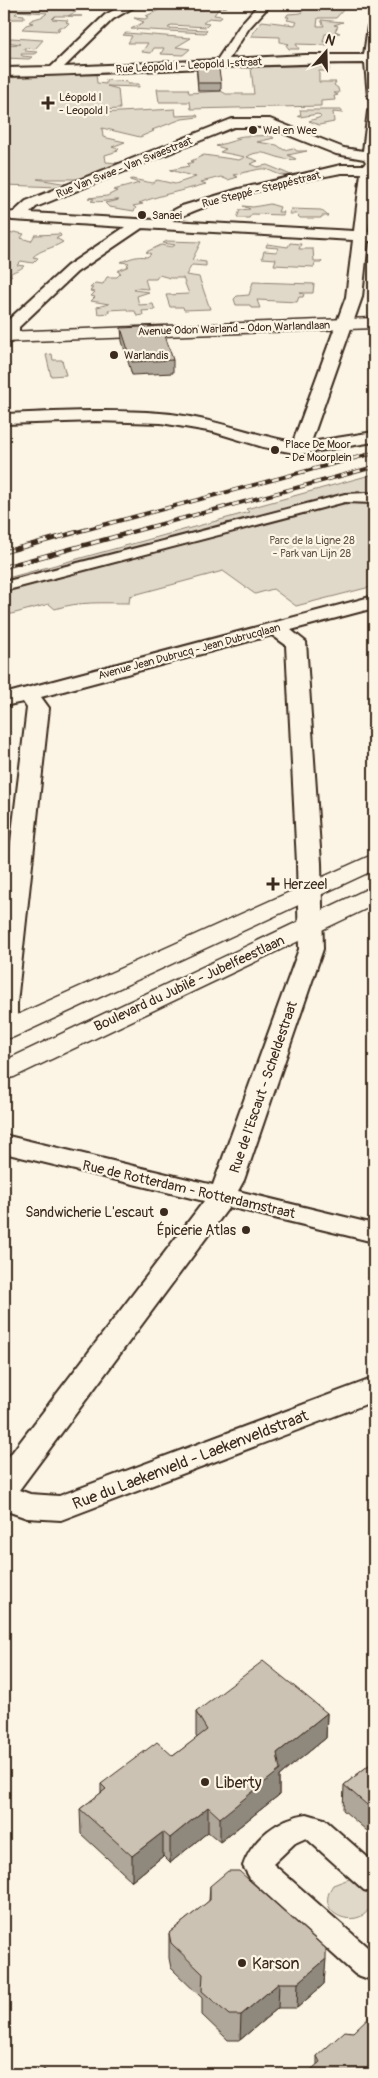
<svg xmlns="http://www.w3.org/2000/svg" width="378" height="2078" font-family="Pangolin,sans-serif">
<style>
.green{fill:#e0d8c8;stroke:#8e8173}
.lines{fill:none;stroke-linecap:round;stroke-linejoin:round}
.pedestrian-casing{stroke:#3b2a1e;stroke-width:4}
.minor-casing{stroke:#3b2a1e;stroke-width:4}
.tertiary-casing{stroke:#3b2a1e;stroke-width:3}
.secondary-casing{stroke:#3b2a1e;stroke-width:3}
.pedestrian{fill:#fcf5e5;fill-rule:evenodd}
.minor{fill:#fcf5e5;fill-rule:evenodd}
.tertiary{fill:#fcf5e5;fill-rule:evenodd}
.secondary{fill:#fcf5e5;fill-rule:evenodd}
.rail-far1-casing{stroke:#3b2a1e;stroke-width:4}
.rail-casing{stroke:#3b2a1e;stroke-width:4.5}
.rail-far1{stroke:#fcf5e5;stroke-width:2.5;stroke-dasharray:7;stroke-linecap:butt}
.rail{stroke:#fcf5e5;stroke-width:3;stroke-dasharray:9;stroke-linecap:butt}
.wall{fill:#afa79a;stroke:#3b2a1e}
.shaded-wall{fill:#8f887d;stroke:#3b2a1e}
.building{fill:#ccc2b3;stroke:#3b2a1e}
.poi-dot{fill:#3b2a1e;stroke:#fcf5e5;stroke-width:2}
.labels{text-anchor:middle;stroke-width:4.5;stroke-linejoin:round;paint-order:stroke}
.far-street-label{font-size:11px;fill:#3b2a1e;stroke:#fcf5e5}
.far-poi-label{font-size:11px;fill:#3b2a1e;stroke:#fcf5e5;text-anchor:start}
.far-park-label{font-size:11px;fill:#645648;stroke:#fcf5e5}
.poi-label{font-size:14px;fill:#3b2a1e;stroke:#fcf5e5;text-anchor:end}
.street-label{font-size:14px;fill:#3b2a1e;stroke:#fcf5e5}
.near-street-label{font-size:16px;fill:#3b2a1e;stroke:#fcf5e5}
.near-poi-label{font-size:16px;fill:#3b2a1e;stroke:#fcf5e5;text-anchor:start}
</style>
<rect width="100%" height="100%" fill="#fcf5e5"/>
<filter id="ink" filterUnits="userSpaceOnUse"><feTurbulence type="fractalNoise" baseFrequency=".02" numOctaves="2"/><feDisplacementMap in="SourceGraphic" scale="10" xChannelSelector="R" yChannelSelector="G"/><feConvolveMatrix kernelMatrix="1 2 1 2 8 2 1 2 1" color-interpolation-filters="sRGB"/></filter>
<g filter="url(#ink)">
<g class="green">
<path d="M4,4H48L40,5L41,9L45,7L75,9L73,11L76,12L68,16H82H55L52,19L68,20L66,22L69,23L65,27H59L57,29H60L58,31L22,29L26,25L33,23L29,22C34,17 42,19 47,13L18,11L15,14L24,15V19H4Z"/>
<path d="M162,4H224L227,7L219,8L214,15L222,16L220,19L209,18L203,23L209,24L206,27L171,25L168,28L207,30L205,33L131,29L144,22L134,18L145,19L149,17L146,16L159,10L155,9L165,5Z"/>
<path d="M306,4H330L326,9H344L336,18H318L317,26H324L321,20L343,22L334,25L338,26L335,31L340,33L325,34L323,42H328L327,45L296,44L299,49H289L286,45L289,44L280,42V37L251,36L262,21L295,25L297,22L287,20L289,17H286L288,14L301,13L305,8H301Z"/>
<path d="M126,33L191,38L176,47L190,49L183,55L161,54L164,48H154L151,53L142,52L148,43H128L132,36L123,35Z"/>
<path d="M11,38L43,40L35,49L24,48L25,51L37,52L34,54H21L22,56L32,57L29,59L4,58V45L20,44L7,42Z"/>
<path d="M312,62L314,66L329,67V71H319V82H336L334,85L338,88L339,93H334L338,95L334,96L335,100L321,101V106L191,109L190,102H159L157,89H188L189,93L221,91L226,94H254L251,68L220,67Z"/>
<path d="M96,73L97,83L106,84V80L128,82V84H139V87L107,86L118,89L120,109L100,110V113L175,109L176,116L197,115L198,117L182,119L152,130L154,131L140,137L102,128L103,137L125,142L112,147L119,149L116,151H118L105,155L106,162L119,163L79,179H37L68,184L59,187L4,185V74Z"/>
<path d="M300,110H342V113L333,112L334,122L319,125L309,121L321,117L318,114L300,117L298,116H301Z"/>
<path d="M269,135L274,138L257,142L277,145L284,150L293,148L297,151H307L288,155L296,159C278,163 264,145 247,157L258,161L250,164L257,167L267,165L291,175C278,178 269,167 260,169C255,170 242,173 233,175L238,177L228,180L221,177L201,182L206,184C182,191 163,194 139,203L143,204L133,206L136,208L134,211L109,207L105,203L119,200C109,200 99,203 91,201L94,199L88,198L107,196L117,191L113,190C121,188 130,186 139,183L130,180L132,179L152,183L157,180L175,184L196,177L170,170L189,166L187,164L193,162L191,161L204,155L239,160L245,157L220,152L226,149L216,146L240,139L235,138C245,134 257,137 269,135Z"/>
<path d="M270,204L280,207L278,212H284L283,215L252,214L249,218H237L240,210L250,209L243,206L253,207Z"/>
<path d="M291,209L321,210L328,216H322L321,218H300L296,214H289Z"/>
<path d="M14,232L24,234L21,238L31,241L35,235L60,234L61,236L56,238L63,242C52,249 41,249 33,257L38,258L33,263L21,261L17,265L24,266C19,271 14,270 9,275H12L8,279L10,280L4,284V238Z"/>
<path d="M167,241L201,242L192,260L206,262V266L192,265L186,275L199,277L210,309L184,310L183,307H170L166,295L189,294L183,278H170L159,275L156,279H145L148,289L136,288L134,290L149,292L137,296L139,305L153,304L155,310L142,311L143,315L137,316L135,311H128L127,309L108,310L109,313L98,314L97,307L109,304L91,301L95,297L91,296L95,292L90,291L93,288H90L95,283L103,284L107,277H117L121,273L117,271L129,266L127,265L129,263L120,262C130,259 136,255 147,257L151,254L146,252L161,245L172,247L175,245L163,243Z"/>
<path d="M290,243L301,244L299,249H313L314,261H322L321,263H315L314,267L274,265L276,259L262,258L264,251L277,252L278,248L266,247L267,244L288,247Z"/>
<path d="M253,282L314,284L313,293H300L304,294L303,297H299L297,302L257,300L260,308H251L250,305H236L234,299L237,296L249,295Z"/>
<path d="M52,354L53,360H62L66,375L51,376L46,355Z"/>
<path d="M374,474V586L296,606L273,589L255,594L223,571L130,596L129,603C104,603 79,601 55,609L49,604L4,616V579L249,512L246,509Z"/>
<path d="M349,1879L358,1881L371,1892C378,1935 308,1921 333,1885Z"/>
</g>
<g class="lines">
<defs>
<g id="pedestrian">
<path d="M367,493L374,495V503L345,502L4,591V582L345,494Z"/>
<path d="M307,1814L324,1819L374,1863V1893L364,1890L306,1838L295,1843L273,1864L374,1953V1981L355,1974L251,1880L243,1866C252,1839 278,1818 307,1814Z"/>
</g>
<g id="minor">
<path d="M125,4H139L113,19L64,67L217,60L241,24L259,4H271L249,28L229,59L305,55H364L368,26L374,23V101L368,97L365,63C244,63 124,74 4,76V68L51,67L105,15Z"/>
<path d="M374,107V175L368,232L374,233V241H368L362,297L311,442L374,432V442L300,454L263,447L214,432L161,423L96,421L4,424V414C56,412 108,409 160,413C206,416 249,434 293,442L346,297L353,240L142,228L77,272L19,327V337L11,342L4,338L5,323L67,266L125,227L12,220L5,216L7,213L14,212L26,201L232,119H270L344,148L363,151L368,111ZM234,127H268L336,154L364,159L366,162L364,165H341L239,189L182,206L155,220L30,213L36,207ZM341,173H361L354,231L172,221C221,196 287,184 341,173Z"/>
<path d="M374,596V608L291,630L306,642L321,863L323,949L244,1180L238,1191L374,1224V1242L229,1207L19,1490L30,1494L59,1496L374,1378V1401L61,1520L27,1518L4,1510V1463L204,1201L4,1153V1135L213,1185L299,949L297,863L286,645L272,635L41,697L49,708L17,1003V1014L29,1026L25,1032L16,1034L4,1029V900L27,708L23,702L4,706V694Z"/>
</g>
<path id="tertiary" d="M374,318V328L4,342V332Z"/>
<g id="secondary">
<path d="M374,854V870L14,1037L4,1039V1021Z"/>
<path d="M374,887V905L14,1077L4,1079V1061L365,890Z"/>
</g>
</defs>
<use href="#pedestrian" class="pedestrian-casing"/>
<use href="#minor" class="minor-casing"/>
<use href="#tertiary" class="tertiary-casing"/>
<use href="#secondary" class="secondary-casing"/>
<use href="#pedestrian" class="pedestrian"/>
<use href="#minor" class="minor"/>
<use href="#tertiary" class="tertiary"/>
<use href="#secondary" class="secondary"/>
<defs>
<g id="rail-far1">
<path d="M69,534L374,453"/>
<path d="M124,534L374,467"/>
</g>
<g id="rail">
<path d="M4,552L74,533"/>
<path d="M4,567L129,533"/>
</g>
</defs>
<use href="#rail-far1" class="rail-far1-casing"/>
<use href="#rail" class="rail-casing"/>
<use href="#rail-far1" class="rail-far1"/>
<use href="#rail" class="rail"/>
</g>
<g class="wall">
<path d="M196,63L221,83V91H198Z"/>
<path d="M121,328L173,360V373L132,375L122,341Z"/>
<path d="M196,1712L327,1713L326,1738L279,1776V1795L220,1842L208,1832L170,1863L163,1856L132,1881L81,1834L80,1809L101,1793V1784L173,1756L197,1738L196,1736Z"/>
<path d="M374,1761V1837L343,1810L344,1785Z"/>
<path d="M210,1886L326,1949L324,1984L297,2008H278L240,2040H228L202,2015V1998L171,1968L169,1958V1933L209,1901Z"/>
<path d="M353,2032L317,2065V2056Z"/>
</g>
<g class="shaded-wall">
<path d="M327,1713L326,1738L279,1776V1795L220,1842V1818L277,1753Z"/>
<path d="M208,1807V1832L170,1863V1838Z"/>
<path d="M163,1832V1856L132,1881V1856Z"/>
<path d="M326,1959L324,1984L297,2008L298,1983Z"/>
<path d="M279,1983L278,2008L240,2040L241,2015Z"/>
</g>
<g class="building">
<path d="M196,63H218L221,83H198Z"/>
<path d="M162,326L173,360L132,362L121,328Z"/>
<path d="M263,1661L327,1713L277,1753L280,1770L220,1818L208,1807L170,1838L163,1832L132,1856L80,1809L106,1789L101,1784L157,1742L173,1756L207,1730L196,1712Z"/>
<path d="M374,1761V1811L344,1785Z"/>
<path d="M228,1871H239L326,1949V1959L298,1983H279L241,2015H229L202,1991L203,1974L171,1943L169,1933L210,1900V1886Z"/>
<path d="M374,2012V2074H306L320,2062L317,2056L345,2031L353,2032Z"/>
<path d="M44,2069L49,2074H38Z"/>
</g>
</g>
<g class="poi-dot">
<path d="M45.5 95.5h5v5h5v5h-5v5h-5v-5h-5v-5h5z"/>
<circle cx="253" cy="130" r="5"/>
<circle cx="142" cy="215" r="5"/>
<circle cx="114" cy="355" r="5"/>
<circle cx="275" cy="450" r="5"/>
<path d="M270.5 876.5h5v5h5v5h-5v5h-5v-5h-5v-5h5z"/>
<circle cx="164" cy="1212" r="5"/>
<circle cx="246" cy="1230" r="5"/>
<circle cx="205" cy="1782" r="5"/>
<circle cx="242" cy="1963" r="5"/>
</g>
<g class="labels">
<g class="far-street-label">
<text transform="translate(189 65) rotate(-3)" y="4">Rue Léopold I - Leopold I-straat</text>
<text transform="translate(124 167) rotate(-22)" y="4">Rue Van Swae - Van Swaestraat</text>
<text transform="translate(261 189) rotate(-14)" y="4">Rue Steppé - Steppéstraat</text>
<text transform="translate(234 328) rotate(-2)" y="4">Avenue Odon Warland - Odon Warlandlaan</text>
<text transform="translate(189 651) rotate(-15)" y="4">Avenue Jean Dubrucq - Jean Dubrucqlaan</text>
</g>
<g class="far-poi-label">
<text x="59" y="101">Léopold I<tspan x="59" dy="13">- Leopold I</tspan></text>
<text x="263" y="134">Wel en Wee</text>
<text x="152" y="219">Sanaei</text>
<text x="124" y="359">Warlandis</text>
<text x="285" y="448">Place De Moor<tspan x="285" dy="13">- De Moorplein</tspan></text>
</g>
<g class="far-park-label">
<text x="312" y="544">Parc de la Ligne 28<tspan x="312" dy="13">- Park van Lijn 28</tspan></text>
</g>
<g class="poi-label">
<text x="283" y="889" text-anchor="start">Herzeel</text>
<text x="154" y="1217">Sandwicherie L'escaut</text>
<text x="236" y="1235">Épicerie Atlas</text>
</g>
<g class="street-label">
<text transform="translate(189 983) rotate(-25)" y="5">Boulevard du Jubilé - Jubelfeestlaan</text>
<text transform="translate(263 1087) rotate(-71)" y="5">Rue de l'Escaut - Scheldestraat</text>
<text transform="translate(189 1189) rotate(13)" y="5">Rue de Rotterdam - Rotterdamstraat</text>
</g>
<g class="near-street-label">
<text transform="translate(190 1459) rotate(-21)" y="6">Rue du Laekenveld - Laekenveldstraat</text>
</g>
<g class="near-poi-label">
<text x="215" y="1788">Liberty</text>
<text x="252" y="1969">Karson</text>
</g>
</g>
<rect width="378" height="2078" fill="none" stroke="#fcf5e5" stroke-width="20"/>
<rect x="10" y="10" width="358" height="2058" fill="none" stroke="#3b2a1e" stroke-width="2" filter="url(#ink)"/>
<g transform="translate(326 52) rotate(20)" stroke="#fcf5e5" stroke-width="4" paint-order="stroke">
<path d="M0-4L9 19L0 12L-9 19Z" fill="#3b2a1e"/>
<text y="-8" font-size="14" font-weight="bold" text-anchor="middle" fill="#3b2a1e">N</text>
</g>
</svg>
